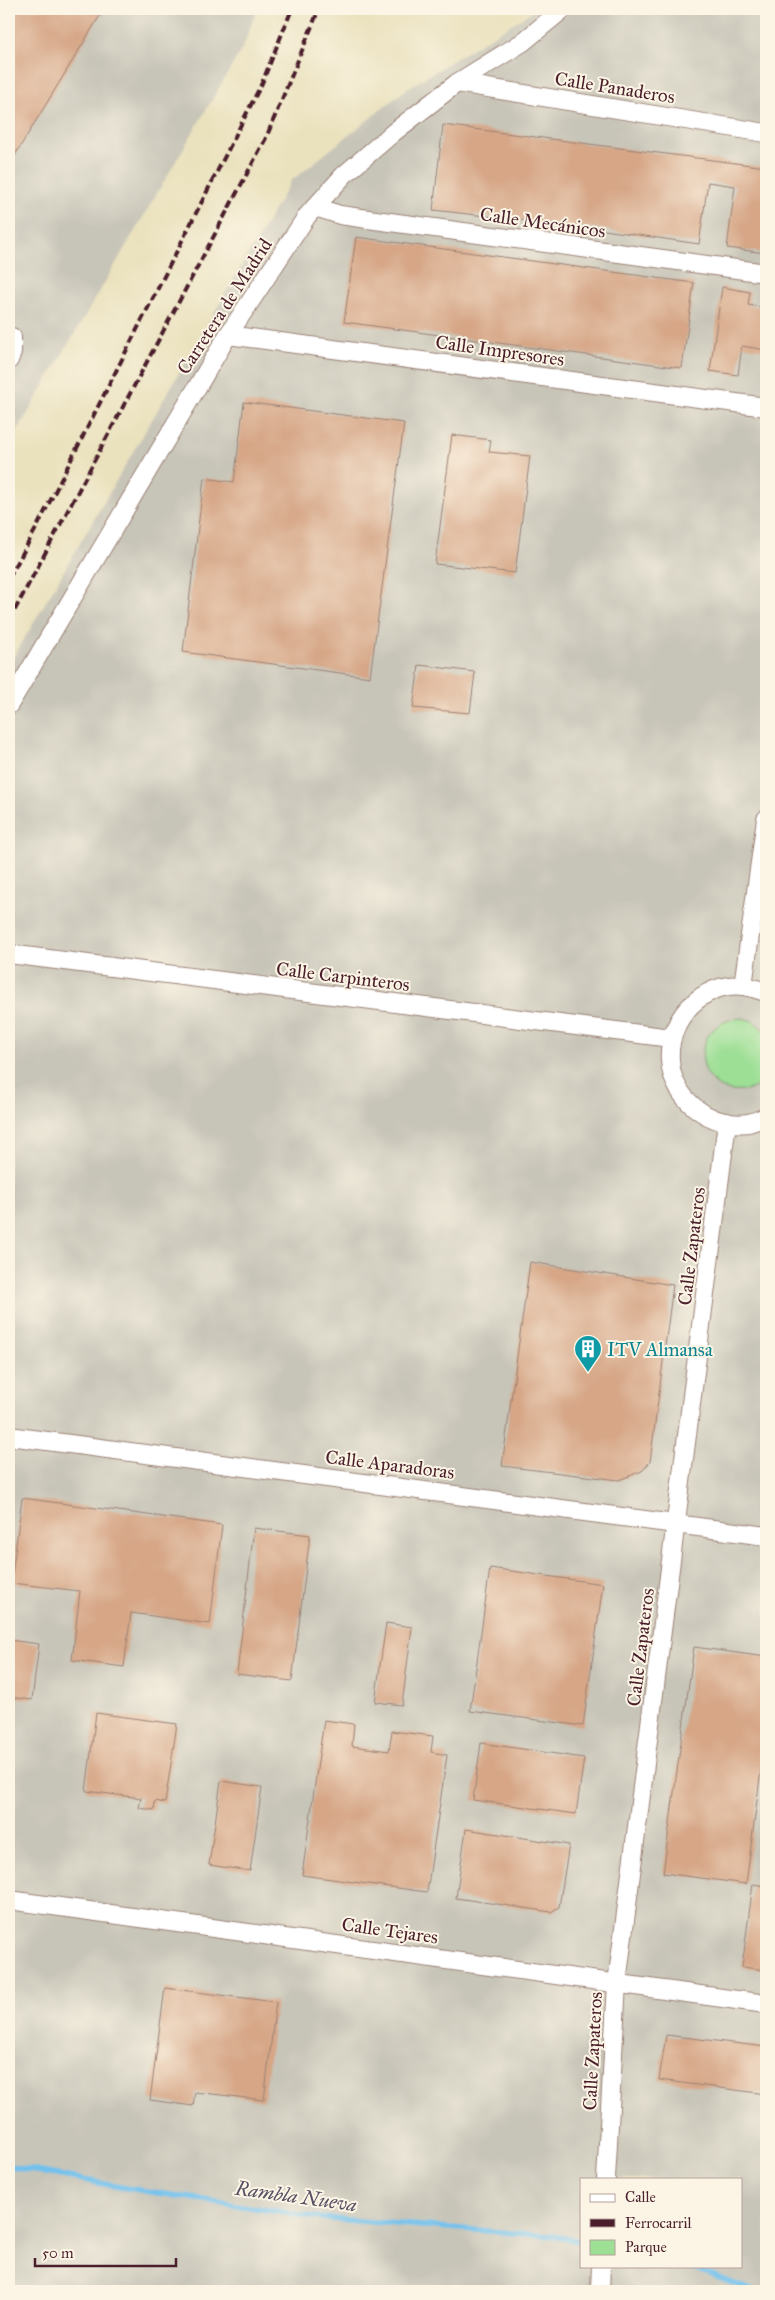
<svg xmlns="http://www.w3.org/2000/svg" width="775" height="2300" font-family="'IM FELL Great Primer',serif">
<style>
.industrial{fill:#c7c5b8;fill-rule:evenodd}
.green{fill:#9cdf95;stroke:#737f60}
.lines{fill:none;stroke-linecap:round;stroke-linejoin:round}
.stream{stroke:#72c1ed;stroke-width:5.5}
.building{fill:#d6a686}
.street-casing{stroke:#9a8074;stroke-width:20}
.street{stroke:#fff;stroke-width:18}
.rail{stroke:#4a1f2b;stroke-width:4;stroke-dasharray:8 4;stroke-linecap:butt}
.labels{text-anchor:middle;stroke-width:4;stroke-linejoin:round;paint-order:stroke}
.street-label{font-size:19px;fill:#4a1f2b;stroke:#fcf5e5}
.culture-label{font-size:19px;fill:#0d838f;stroke:#fcf5e5;text-anchor:start}
.water-label{font-size:20px;font-style:italic;fill:#565065;stroke:#fcf5e5}
</style>
<rect width="100%" height="100%" fill="#fcf5e5"/>
<filter id="ink" filterUnits="userSpaceOnUse"><feTurbulence type="fractalNoise" baseFrequency=".02" numOctaves="2"/><feDisplacementMap in="SourceGraphic" scale="10" xChannelSelector="R" yChannelSelector="G"/><feConvolveMatrix kernelMatrix="1 2 1 2 8 2 1 2 1" color-interpolation-filters="sRGB"/></filter>
<filter id="wash" filterUnits="userSpaceOnUse"><feTurbulence type="fractalNoise" baseFrequency=".0096" numOctaves="4" result="noise"/><feDisplacementMap in="SourceGraphic" scale="20" xChannelSelector="R" yChannelSelector="G"/><feGaussianBlur stdDeviation="1.12" result="paint"/><feColorMatrix in="noise" values="0 0 0 0 0 0 0 0 0 0 0 0 0 0 0 0 0 1.4 0 .05"/><feComposite in="paint" operator="in"/></filter>
<g filter="url(#wash)">
<rect width="100%" height="100%" fill="#eae1bd"/>
<g class="industrial">
<path d="M9,9H257L243,47L9,445Z"/>
<path d="M536,9H766V2291H9V665L291,181L408,88ZM581,2179H741V2266H581Z"/>
</g>
<path class="green" d="M742,1018L753,1021L766,1032V1078C762,1084 755,1088 747,1090C697,1103 681,1022 742,1018Z"/>
<g class="lines">
<g class="stream">
<path d="M9,2166L126,2188L320,2218L552,2236L581,2241"/>
<path d="M688,2266L753,2291"/>
</g>
</g>
<g id="blocks">
<g class="building">
<path d="M9,9H104L9,165Z"/>
<path d="M443,125L766,167V253L727,248L735,186L708,182L699,244L591,228L433,210Z"/>
<path d="M356,237L694,283L682,368L344,322Z"/>
<path d="M722,287L750,292L748,305L766,308V350L742,346L738,375L710,371Z"/>
<path d="M244,402L404,423L370,677L183,652L204,478L234,482Z"/>
<path d="M452,435L491,440L489,452L530,456L515,573L435,564Z"/>
<path d="M419,665L475,672L470,713L413,708Z"/>
<path d="M530,1262L673,1285L650,1462L642,1471L619,1480L502,1466Z"/>
<path d="M22,1498L222,1525L210,1624L131,1613L124,1667L72,1660L80,1591L11,1583Z"/>
<path d="M254,1528L310,1535L292,1681L237,1674Z"/>
<path d="M490,1568L603,1584L583,1726L470,1711Z"/>
<path d="M386,1623L412,1627L402,1705L375,1702Z"/>
<path d="M9,1640L39,1644L32,1700L9,1697Z"/>
<path d="M694,1647L766,1657V1732L746,1884L663,1873Z"/>
<path d="M96,1713L177,1724L165,1803L155,1801L154,1810L139,1808L141,1798L86,1791Z"/>
<path d="M324,1720L354,1724L352,1746L389,1751L392,1731L433,1736L431,1752L447,1755L427,1892L302,1875Z"/>
<path d="M481,1743L584,1758L576,1814L473,1800Z"/>
<path d="M221,1781L262,1787L250,1871L209,1865Z"/>
<path d="M466,1829L569,1845L559,1907L551,1912L456,1898Z"/>
<path d="M753,1884L766,1886V1970L742,1967Z"/>
<path d="M165,1988L276,2002L264,2100L195,2092L193,2106L150,2100Z"/>
<path d="M666,2035L766,2047V2094L659,2080Z"/>
</g>
</g>
</g>
<g filter="url(#ink)">
<use href="#blocks" fill-opacity="0" stroke="#9a8074" stroke-width="1"/>
<g class="lines">
<defs>
<g id="street">
<path d="M457,83L766,133"/>
<path d="M315,207L340,215L368,219L766,273"/>
<path d="M228,335L766,407"/>
<path d="M9,360L12,352V337"/>
<path d="M9,705L228,335L307,216L344,175L394,132L457,83L523,42L563,9"/>
<path d="M9,954L671,1038"/>
<path d="M743,986L766,819"/>
<path d="M766,992C759,990 751,987 744,986C702,981 667,1020 670,1060C672,1099 710,1128 748,1123C754,1122 760,1119 766,1117"/>
<path d="M9,1436L766,1536"/>
<path d="M9,1900L766,2004"/>
<path d="M606,2179L617,1983L727,1122"/>
<path d="M600,2291L601,2266"/>
</g>
</defs>
<use href="#street" class="street-casing"/>
<use href="#street" class="street"/>
<g class="rail">
<path d="M9,578L38,525L262,83L292,9"/>
<path d="M9,621L266,138L319,9"/>
</g>
</g>
</g>
<defs>
<symbol id="building-pin" viewBox="-11 -11 22 30"><path d="M0 17L-7.5 6A9.5 9.5 0 1 1 7.5 6Z" fill="#0f9aa8" stroke="#fcf5e5"/><path d="M-4-6H4V6H1V3H-1V6H-4ZM-2.5-4.3h1.7v1.8h-1.7ZM.8-4.3h1.7v1.8H.8ZM-2.5-1h1.7V.8h-1.7ZM.8-1h1.7V.8H.8Z" fill="#fff"/></symbol>
</defs>
<g fill-rule="evenodd">
<use href="#building-pin" x="572" y="1333" width="32" height="43"/>
</g>
<g class="labels">
<g class="street-label">
<text transform="translate(615 87) rotate(9)" y="7">Calle Panaderos</text>
<text transform="translate(543 222) rotate(8)" y="7">Calle Mecánicos</text>
<text transform="translate(224 306) rotate(-57)" y="7">Carretera de Madrid</text>
<text transform="translate(500 350) rotate(8)" y="7">Calle Impresores</text>
<text transform="translate(343 976) rotate(7)" y="7">Calle Carpinteros</text>
<text transform="translate(691 1246) rotate(-83)" y="7">Calle Zapateros</text>
<text transform="translate(390 1464) rotate(7)" y="7">Calle Aparadoras</text>
<text transform="translate(640 1647) rotate(-83)" y="7">Calle Zapateros</text>
<text transform="translate(390 1930) rotate(8)" y="7">Calle Tejares</text>
<text transform="translate(592 2051) rotate(-87)" y="7">Calle Zapateros</text>
</g>
<g class="culture-label">
<text x="607" y="1356">ITV Almansa</text>
</g>
<g class="water-label">
<text transform="translate(296 2196) rotate(8)" y="7">Rambla Nueva</text>
</g>
</g>
<rect width="775" height="2300" fill="none" stroke="#fcf5e5" stroke-width="30"/>
<rect x="580" y="2178" width="162" height="90" fill="#fcf5e5" stroke="#b59f9b"/>
<rect x="590" y="2194" width="25" height="8" fill="#ffffff" stroke="#b59f9b"/>
<text x="625" y="2202" font-size="15" fill="#4a1f2b">Calle</text>
<rect x="590" y="2219" width="25" height="8" fill="#4a1f2b" stroke="#b59f9b"/>
<text x="625" y="2228" font-size="15" fill="#4a1f2b">Ferrocarril</text>
<rect x="590" y="2240" width="25" height="15" fill="#9cdf95" stroke="#b59f9b"/>
<text x="625" y="2252" font-size="15" fill="#4a1f2b">Parque</text>
<path d="M35 2258v8h141v-8" fill="none" stroke="#4a1f2b" stroke-width="2.5"/>
<text x="42" y="2258" font-size="15" fill="#4a1f2b" stroke="#fcf5e5" stroke-width="4" paint-order="stroke">50 m</text>
</svg>
